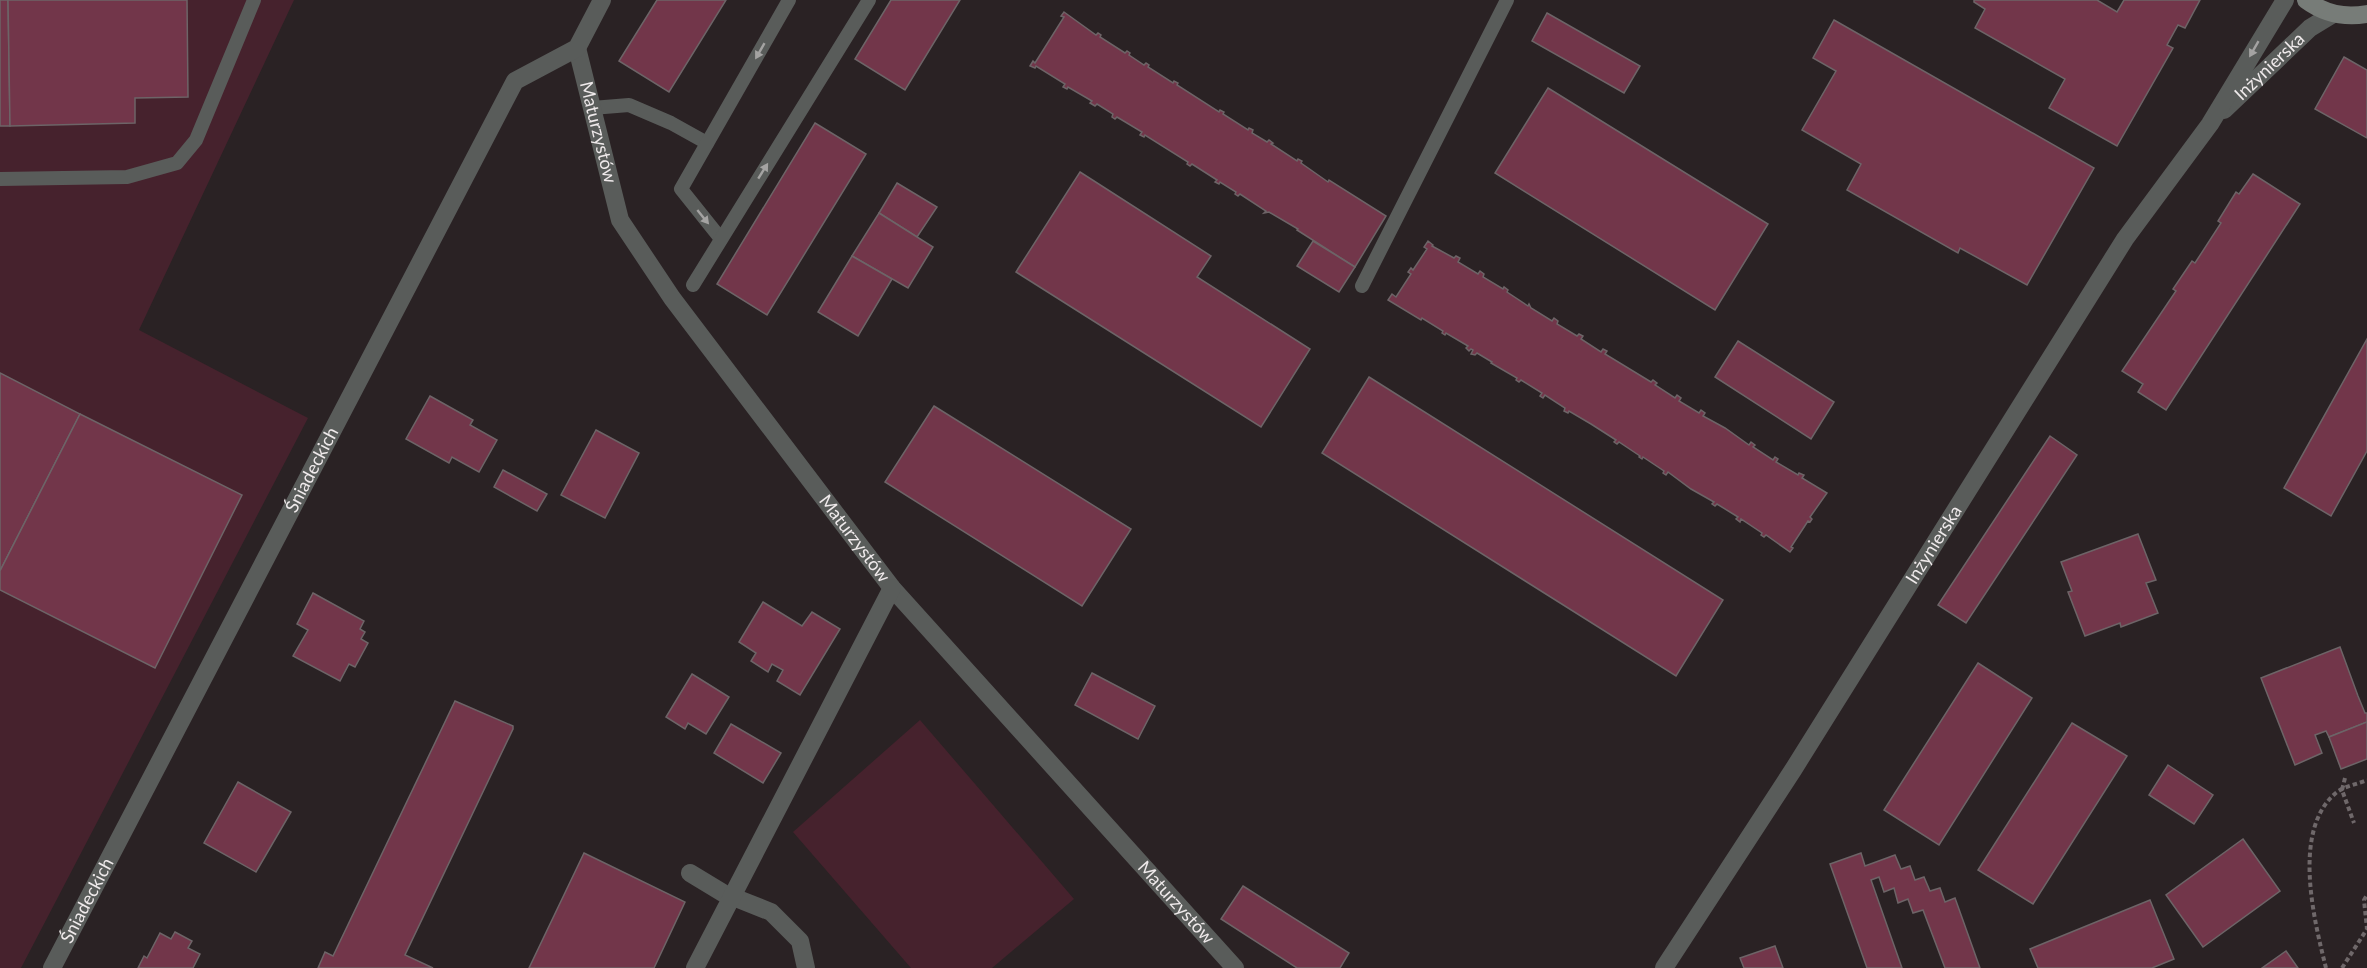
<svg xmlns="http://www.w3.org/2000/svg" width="2367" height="968" font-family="Lato,sans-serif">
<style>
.green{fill:#46222d}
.building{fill:#72364a;stroke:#6d6467;stroke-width:1.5}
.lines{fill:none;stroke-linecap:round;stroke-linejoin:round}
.path{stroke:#6f686a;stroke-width:4;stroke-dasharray:4.5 3;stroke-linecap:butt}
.lane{stroke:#595c5a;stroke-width:14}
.street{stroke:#595c5a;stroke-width:18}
.secondary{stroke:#777c78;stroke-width:18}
.oneway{fill:#a4a3a2}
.labels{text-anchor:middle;stroke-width:5;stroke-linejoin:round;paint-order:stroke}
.street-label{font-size:18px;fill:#efeaeb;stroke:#20191b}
</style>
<rect width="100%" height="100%" fill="#2a2224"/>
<g class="green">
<path d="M0,0H294L139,330L308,418L21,968H0Z"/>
<path d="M920,720L1074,899L992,968H911L793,832Z"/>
</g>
<g class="building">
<path d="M0,0H8L10,126H0Z"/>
<path d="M8,0H187L188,97L135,98V123L10,126Z"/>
<path d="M657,0H726L669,92L619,61Z"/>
<path d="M891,0H960L905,90L855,59Z"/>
<path d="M1974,0H2097L2117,12L2124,0H2200L2185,28L2178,25L2167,45L2173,48L2117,146L2049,108L2065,79L1975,28L1985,9L1974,2Z"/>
<path d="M1064,12L1096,35L1098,33L1101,35L1100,37L1125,53L1127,51L1130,53L1129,55L1144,65L1146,63L1149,65L1148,67L1173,83L1174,81L1178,83L1177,85L1219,112L1220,110L1224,112L1223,114L1248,130L1249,128L1253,130L1252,133L1267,142L1269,140L1273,143L1271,144L1297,161L1298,159L1302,161L1301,163L1328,182L1329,180L1386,216L1355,267L1297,230L1298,229L1269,212L1264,213L1266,211L1240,194L1238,196L1235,194L1236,192L1220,182L1219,184L1215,182L1217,180L1192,164L1190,166L1187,164L1188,162L1145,135L1144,137L1140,135L1142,132L1117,117L1115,119L1112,117L1113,114L1097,104L1095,106L1090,103L1092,101L1068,87L1067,89L1063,87L1065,84L1036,66L1035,68L1030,66L1033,61L1035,63L1064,17L1061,16Z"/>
<path d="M1547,13L1640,66L1624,93L1532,41Z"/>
<path d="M1834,20L2094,168L2027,285L1960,248L1958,253L1847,190L1861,164L1802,130L1836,71L1813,58Z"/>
<path d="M2344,57L2367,70V138L2315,109Z"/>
<path d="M1548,88L1768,224L1715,310L1495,173Z"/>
<path d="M815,123L866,154L767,315L717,284Z"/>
<path d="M1080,172L1211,256L1197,277L1310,349L1261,427L1016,272Z"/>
<path d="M2253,174L2300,204L2166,410L2138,392L2143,384L2122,371L2176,291L2173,289L2192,261L2195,263L2221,223L2218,221L2236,192L2239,194Z"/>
<path d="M897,183L937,207L917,237L879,213Z"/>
<path d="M879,213L933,247L908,288L852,256Z"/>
<path d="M1313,241L1355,267L1339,292L1297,266Z"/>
<path d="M1428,241L1433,245L1432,246L1454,258L1456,256L1460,258L1458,262L1478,274L1480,271L1484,274L1483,277L1503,289L1504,287L1508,290L1507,292L1528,306L1529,304L1531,308L1552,321L1554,318L1558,321L1557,324L1577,336L1579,334L1583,336L1581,339L1601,352L1603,349L1607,351L1605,354L1651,382L1653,380L1657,383L1655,385L1675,398L1677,395L1681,398L1679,401L1699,413L1701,410L1705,413L1703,416L1725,428L1749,445L1751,442L1755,445L1753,447L1773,460L1775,457L1778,459L1776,462L1798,475L1799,473L1804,475L1802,478L1827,493L1810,517L1812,519L1810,522L1808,521L1791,547L1793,548L1790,552L1766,535L1764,537L1761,535L1762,533L1741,519L1740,522L1736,519L1738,517L1717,504L1715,506L1712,504L1714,502L1691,489L1668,472L1666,475L1663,473L1664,471L1643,457L1642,459L1639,457L1640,456L1619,442L1617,444L1614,442L1616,440L1591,424L1569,411L1568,413L1564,411L1565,408L1545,395L1543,398L1540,396L1542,393L1521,380L1519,382L1516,380L1517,378L1491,363L1492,362L1477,353L1475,355L1471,354L1473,350L1471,349L1469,351L1466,348L1468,346L1446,333L1445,335L1442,333L1443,331L1422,318L1421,320L1388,300L1392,294L1396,297L1411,274L1408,272L1411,268L1413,270L1427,249L1424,247Z"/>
<path d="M852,256L892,279L858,336L818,312Z"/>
<path d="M2367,339V451L2331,516L2284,488Z"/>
<path d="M1738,341L1834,402L1811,439L1715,377Z"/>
<path d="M0,373L80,414L0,571Z"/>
<path d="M1369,377L1723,600L1676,676L1322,453Z"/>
<path d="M430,396L473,420L470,425L497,440L479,472L452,457L449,463L406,439Z"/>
<path d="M934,406L1131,529L1082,606L885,482Z"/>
<path d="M80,414L242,495L155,668L0,590V571Z"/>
<path d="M596,430L639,453L605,518L561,495Z"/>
<path d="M2050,436L2077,455L1966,623L1938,605Z"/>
<path d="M503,470L547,494L537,511L494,487Z"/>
<path d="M2138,534L2156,580L2146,583L2158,613L2121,627L2120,623L2085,636L2068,592L2072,591L2061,562Z"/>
<path d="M313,593L364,621L360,629L365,632L361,639L368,643L355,667L349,664L340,681L293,656L308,630L297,624Z"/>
<path d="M763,602L802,626L812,612L840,629L800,695L777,681L783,670L772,664L768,672L751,661L756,653L739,642Z"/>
<path d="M2340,647L2358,696L2365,713H2367V722L2329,737L2326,731L2315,735L2322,753L2295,765L2261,678Z"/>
<path d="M1978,663L2032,698L1939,845L1884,810Z"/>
<path d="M1092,673L1155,706L1138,739L1075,705Z"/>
<path d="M692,674L729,697L706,734L688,723L685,729L666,717Z"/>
<path d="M455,701L513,726V729L405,955L433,968H318L325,952L333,956Z"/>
<path d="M2367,722V759L2341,769L2329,737Z"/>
<path d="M2072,723L2127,756L2033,904L1978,870Z"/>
<path d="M731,724L781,753L763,783L714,753Z"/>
<path d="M2168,765L2213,795L2194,824L2149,795Z"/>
<path d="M238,782L291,812L256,872L204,843Z"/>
<path d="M2243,839L2280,891L2203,947L2166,895Z"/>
<path d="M584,853L685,902L654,968H529Z"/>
<path d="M1861,853L1865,866L1895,855L1901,869L1910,866L1915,880L1924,877L1930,891L1940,888L1945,902L1955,898L1980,968H1945L1923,910L1913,913L1908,899L1898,903L1894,888L1884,892L1879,877L1871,880L1902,968H1867L1830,864Z"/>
<path d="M1243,886L1349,953L1340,968H1297L1221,919Z"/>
<path d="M2150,900L2174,959L2152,968H2038L2030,949Z"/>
<path d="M175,932L192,941L188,948L200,954L193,968H138L144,956L147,958L160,933L171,939Z"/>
<path d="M1775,946L1783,968H1744L1740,958Z"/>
<path d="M2286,951L2298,968H2262Z"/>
</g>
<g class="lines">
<g class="path">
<path d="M2345,778L2342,790L2354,823"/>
<path d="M2326,968C2314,920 2291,829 2337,792C2345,786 2358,784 2367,780"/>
<path d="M2342,968L2367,929L2364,900L2367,895"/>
</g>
<g class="lane">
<path d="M592,108L629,105L671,123L707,143"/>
<path d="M0,179L127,177L177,163L196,140L254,0"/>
<path d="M721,239L681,189L789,0"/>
<path d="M693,285L869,0"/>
<path d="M1362,286L1507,0"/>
</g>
<g class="street">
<path id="s1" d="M577,48L620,220L672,298L892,588L1235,968"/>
<path id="s2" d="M2224,110L2310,28L2333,14"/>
<path d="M690,873L723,893L771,912L800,941L806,968"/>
<path id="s3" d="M52,968L515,81L577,48L602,0"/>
<path d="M695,968L892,588"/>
<path id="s4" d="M1664,968L1793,770L2125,239L2210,124L2285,0"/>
</g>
<path class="secondary" d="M2306,0C2325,14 2344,18 2367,14"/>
</g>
<defs><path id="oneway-solid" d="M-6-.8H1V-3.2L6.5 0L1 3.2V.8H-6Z" transform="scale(1.5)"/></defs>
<g class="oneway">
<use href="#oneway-solid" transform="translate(2254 49) rotate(120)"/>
<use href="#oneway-solid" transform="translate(760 51) rotate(120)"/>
<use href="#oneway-solid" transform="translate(763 171) rotate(-58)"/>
<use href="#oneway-solid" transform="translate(703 217) rotate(51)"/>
</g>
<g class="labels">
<g class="street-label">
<text dy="6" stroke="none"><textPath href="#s2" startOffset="63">Inżynierska</textPath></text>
<text dy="6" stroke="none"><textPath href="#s1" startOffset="87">Maturzystów</textPath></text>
<text dy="6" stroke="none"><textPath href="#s3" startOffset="562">Śniadeckich</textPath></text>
<text dy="6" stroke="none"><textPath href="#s1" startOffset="573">Maturzystów</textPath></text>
<text dy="6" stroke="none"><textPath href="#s4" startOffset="502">Inżynierska</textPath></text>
<text dy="6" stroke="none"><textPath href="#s3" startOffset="76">Śniadeckich</textPath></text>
<text dy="6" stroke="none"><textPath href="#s1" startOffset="1059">Maturzystów</textPath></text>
</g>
</g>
</svg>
